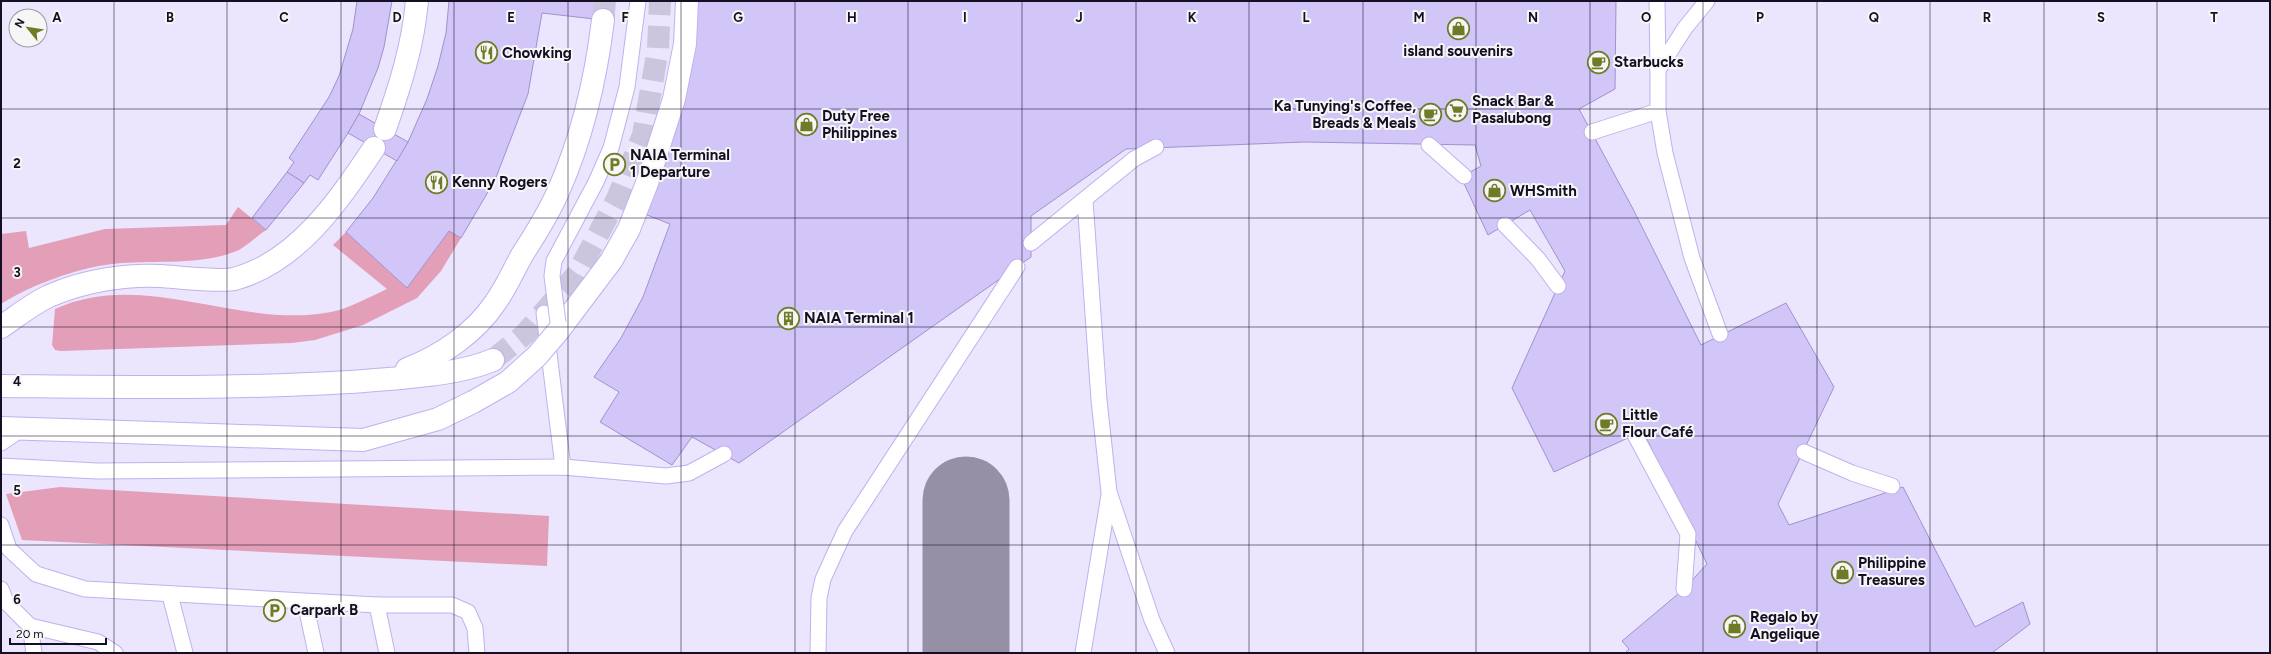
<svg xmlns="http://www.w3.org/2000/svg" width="2271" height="654" font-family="Figtree,sans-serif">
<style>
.green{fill:#e29fb7}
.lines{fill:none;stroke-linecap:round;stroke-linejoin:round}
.taxiway{stroke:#9690a7;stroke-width:87}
.building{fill:#d2c5f8;stroke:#a192cc}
.tertiary-tunnel{stroke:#cbc5dd;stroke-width:22;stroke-dasharray:22 11;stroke-linecap:butt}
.service-casing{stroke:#c1b1ed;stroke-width:17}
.tertiary-casing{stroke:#c1b1ed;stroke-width:24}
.service{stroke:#fff;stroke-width:15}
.tertiary{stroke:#fff;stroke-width:22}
.service-bridge-casing{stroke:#c1b1ed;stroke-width:17;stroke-linecap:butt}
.tertiary-bridge-casing{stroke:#c1b1ed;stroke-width:24;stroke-linecap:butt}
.service-bridge{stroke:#fff;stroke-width:15}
.tertiary-bridge{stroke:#fff;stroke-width:22}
.grid{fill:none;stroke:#150f24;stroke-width:1;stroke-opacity:0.55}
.labels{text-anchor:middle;stroke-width:4;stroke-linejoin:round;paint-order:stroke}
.poi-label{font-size:15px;font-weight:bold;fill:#150f24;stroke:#f6f6f6;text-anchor:start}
.grid-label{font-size:13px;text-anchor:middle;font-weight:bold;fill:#150f24;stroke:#f6f6f6;stroke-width:4;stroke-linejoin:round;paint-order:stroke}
</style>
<rect width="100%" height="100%" fill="#ebe5fe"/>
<g class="green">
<path d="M238,207L266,230C257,236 248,245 239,250C200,267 154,259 112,264C77,268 31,285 1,304V234L26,231L29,248L105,229L226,225Z"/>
<path d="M449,231L461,238L441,271L417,298L363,325L315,340L292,343L61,351L55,350L52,345L55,309C144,268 239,330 331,312C348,309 371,296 387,289L333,245L346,232L407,288Z"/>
<path d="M60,487L549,516L547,566L22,540L6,494Z"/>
</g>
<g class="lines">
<path class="taxiway" d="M966,500V653"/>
</g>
<g class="building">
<path d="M357,1H392L384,47L378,68L359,114L348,133L318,180L310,175L304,183L287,172L294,162L289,158L329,97L339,76L353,29Z"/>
<path d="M449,1H614V19L603,20L542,13L528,94L495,180L461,238L449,231L407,288L346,232L373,198L408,142L427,99L438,66L446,33Z"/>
<path d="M691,1H1616L1615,89L1579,109L1632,207L1701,345L1786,303L1834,387L1778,504L1789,525L1903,487L1975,627L2023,602L2030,624L1992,653H1625L1629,649L1622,641L1684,589L1707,564L1643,431L1554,472L1512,388L1565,271L1530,210L1488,235L1461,177L1481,166L1475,145L1304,142L1126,149L1031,216V257L739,463L692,437L672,465L600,422L619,392L594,377L621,338L643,297L670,224L642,213Z"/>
<path d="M359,114L408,142L397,161L348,133Z"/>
<path d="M287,172L304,183L266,230L252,218Z"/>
</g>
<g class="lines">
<g class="tertiary-tunnel">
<path d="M603,20L605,1"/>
<path d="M493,360L525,334L577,274L617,199L643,135L658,49L660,1"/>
</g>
<defs>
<g id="service">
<path d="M1657,1L1658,70"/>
<path d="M1707,1L1685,28L1658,70V111L1665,153L1692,258L1720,334"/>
<path d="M1592,132L1658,111"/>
<path d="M1429,145L1464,176"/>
<path d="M1085,200L1099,400L1109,492L1152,620L1167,653"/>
<path d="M1505,225L1538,259L1558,286"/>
<path d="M1031,243L1134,159L1156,147"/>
<path d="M544,313L563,467"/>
<path d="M1635,435L1688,534L1684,589"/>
<path d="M1,443L23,428"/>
<path d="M1804,452L1852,473L1892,486"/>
<path d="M1,466L97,471L563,467L666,476L689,473L724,454"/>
<path d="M1,525L9,549L36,574L85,589L377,605H452L468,612L475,628L477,653"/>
<path d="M1,589L6,602L30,626L34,653"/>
<path d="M170,595L185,653"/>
<path d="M305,602L316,653"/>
<path d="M377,605L387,653"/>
<path d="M30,626L98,642L115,653"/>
<path d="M818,653L819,598L823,579L845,531L1017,267"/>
<path d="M1083,653L1109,495"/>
</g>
<g id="tertiary">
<path d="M385,129C400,86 413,46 417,1"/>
<path d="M1,327C16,317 32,304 49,296C83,281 125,274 161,276C177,277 221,282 234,279C298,262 339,200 374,148"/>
<path d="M559,330L611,261L629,229L647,183L674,99L685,44L687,1"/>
<path d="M407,369C441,356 475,333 495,303C506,288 513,271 522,255C535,235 548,214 558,192C582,138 596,78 603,20"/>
<path d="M1,386C117,387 233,389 349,382C391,379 455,376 493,360"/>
<path d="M1,428L96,431"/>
</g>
</defs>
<use href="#service" class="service-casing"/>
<use href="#tertiary" class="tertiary-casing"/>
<use href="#service" class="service"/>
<use href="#tertiary" class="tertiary"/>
<defs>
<path id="service-bridge" d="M559,330L552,276L554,261L596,182L611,148L627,87L638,1"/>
<path id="tertiary-bridge" d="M96,431L363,440L438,419L473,402L508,382L537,356L559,330"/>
</defs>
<use href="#service-bridge" class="service-bridge-casing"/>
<use href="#tertiary-bridge" class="tertiary-bridge-casing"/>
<use href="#service-bridge" class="service-bridge"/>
<use href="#tertiary-bridge" class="tertiary-bridge"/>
</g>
<path class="grid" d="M114,1V653M227,1V653M341,1V653M454,1V653M568,1V653M681,1V653M795,1V653M908,1V653M1022,1V653M1136,1V653M1249,1V653M1363,1V653M1476,1V653M1590,1V653M1703,1V653M1817,1V653M1930,1V653M2044,1V653M2157,1V653M1,109H2270M1,218H2270M1,327H2270M1,436H2270M1,545H2270"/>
<defs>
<symbol id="shop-ring" viewBox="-11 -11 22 22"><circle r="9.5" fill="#f6f6f6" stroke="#717b27" stroke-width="1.5"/><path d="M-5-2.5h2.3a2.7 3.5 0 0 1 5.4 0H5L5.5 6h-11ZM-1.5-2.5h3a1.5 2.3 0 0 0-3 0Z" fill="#717b27"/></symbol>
<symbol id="restaurant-ring" viewBox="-11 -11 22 22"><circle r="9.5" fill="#f6f6f6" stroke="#717b27" stroke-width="1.5"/><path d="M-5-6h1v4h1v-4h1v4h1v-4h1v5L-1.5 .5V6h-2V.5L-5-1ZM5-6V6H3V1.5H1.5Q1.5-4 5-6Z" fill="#717b27"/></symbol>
<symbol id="cafe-ring" viewBox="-11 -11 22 22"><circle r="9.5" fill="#f6f6f6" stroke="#717b27" stroke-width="1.5"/><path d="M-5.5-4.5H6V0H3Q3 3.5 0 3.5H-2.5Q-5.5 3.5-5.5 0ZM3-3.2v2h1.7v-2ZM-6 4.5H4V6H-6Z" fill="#717b27"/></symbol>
<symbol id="supermarket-ring" viewBox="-11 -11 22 22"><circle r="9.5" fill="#f6f6f6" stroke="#717b27" stroke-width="1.5"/><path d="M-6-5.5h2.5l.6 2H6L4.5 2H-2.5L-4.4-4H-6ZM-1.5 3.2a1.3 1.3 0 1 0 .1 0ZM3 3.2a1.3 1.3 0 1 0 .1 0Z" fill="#717b27"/></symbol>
<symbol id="parking-ring" viewBox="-11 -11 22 22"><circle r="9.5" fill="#f6f6f6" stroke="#717b27" stroke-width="1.5"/><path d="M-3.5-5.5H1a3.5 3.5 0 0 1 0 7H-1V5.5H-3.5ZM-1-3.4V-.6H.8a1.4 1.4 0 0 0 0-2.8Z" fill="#717b27"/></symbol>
<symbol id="building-ring" viewBox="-11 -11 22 22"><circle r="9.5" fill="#f6f6f6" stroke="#717b27" stroke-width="1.5"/><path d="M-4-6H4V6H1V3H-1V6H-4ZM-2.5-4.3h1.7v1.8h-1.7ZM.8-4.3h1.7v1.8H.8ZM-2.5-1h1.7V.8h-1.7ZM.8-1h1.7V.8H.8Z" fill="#717b27"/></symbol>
</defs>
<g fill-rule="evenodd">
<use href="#shop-ring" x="1446" y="16" width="25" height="25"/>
<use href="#restaurant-ring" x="474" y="40" width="25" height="25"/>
<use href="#cafe-ring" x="1586" y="50" width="25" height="25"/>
<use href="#supermarket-ring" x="1444" y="98" width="25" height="25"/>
<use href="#cafe-ring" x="1418" y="102" width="25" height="25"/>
<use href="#shop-ring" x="794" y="112" width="25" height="25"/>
<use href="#parking-ring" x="602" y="152" width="25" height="25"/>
<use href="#restaurant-ring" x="424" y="170" width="25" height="25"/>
<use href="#shop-ring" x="1482" y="178" width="25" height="25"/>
<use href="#building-ring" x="776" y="306" width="25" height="25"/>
<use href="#cafe-ring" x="1594" y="412" width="25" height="25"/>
<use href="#shop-ring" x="1830" y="560" width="25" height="25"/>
<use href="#parking-ring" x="262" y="598" width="25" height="25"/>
<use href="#shop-ring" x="1722" y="614" width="25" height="25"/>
</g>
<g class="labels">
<g class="poi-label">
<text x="1458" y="56" text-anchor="middle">island souvenirs</text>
<text x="502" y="58">Chowking</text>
<text x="1614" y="67">Starbucks</text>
<text x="1472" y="106">Snack Bar &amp;<tspan x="1472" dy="17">Pasalubong</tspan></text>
<text x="1416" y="111" text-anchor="end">Ka Tunying's Coffee,<tspan x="1416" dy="17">Breads &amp; Meals</tspan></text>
<text x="822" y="121">Duty Free<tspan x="822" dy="17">Philippines</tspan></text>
<text x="630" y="160">NAIA Terminal<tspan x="630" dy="17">1 Departure</tspan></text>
<text x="452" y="187">Kenny Rogers</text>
<text x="1510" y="196">WHSmith</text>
<text x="804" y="323">NAIA Terminal 1</text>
<text x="1622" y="420">Little<tspan x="1622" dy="17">Flour Café</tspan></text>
<text x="1858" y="568">Philippine<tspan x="1858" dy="17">Treasures</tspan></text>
<text x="290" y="615">Carpark B</text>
<text x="1750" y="622">Regalo by<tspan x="1750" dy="17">Angelique</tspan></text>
</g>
</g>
<g class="grid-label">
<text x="57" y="22">A</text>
<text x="170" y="22">B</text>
<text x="284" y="22">C</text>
<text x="397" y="22">D</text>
<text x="511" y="22">E</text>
<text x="625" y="22">F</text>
<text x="738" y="22">G</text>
<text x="852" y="22">H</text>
<text x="965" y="22">I</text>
<text x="1079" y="22">J</text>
<text x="1192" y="22">K</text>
<text x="1306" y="22">L</text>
<text x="1419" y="22">M</text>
<text x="1533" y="22">N</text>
<text x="1646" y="22">O</text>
<text x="1760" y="22">P</text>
<text x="1874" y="22">Q</text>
<text x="1987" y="22">R</text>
<text x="2101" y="22">S</text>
<text x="2214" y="22">T</text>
<text x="17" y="168">2</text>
<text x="17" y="277">3</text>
<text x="17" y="386">4</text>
<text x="17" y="495">5</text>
<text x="17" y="604">6</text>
</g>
<rect width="2271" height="654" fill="none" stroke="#150f24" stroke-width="4"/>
<g transform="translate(28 28) rotate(300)"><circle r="19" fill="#f6f6f6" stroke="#9c9aa2"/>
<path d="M0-3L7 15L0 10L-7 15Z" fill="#717b27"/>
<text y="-6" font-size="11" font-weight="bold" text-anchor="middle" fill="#150f24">N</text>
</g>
<path d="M10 638v6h96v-6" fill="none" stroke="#150f24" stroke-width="2"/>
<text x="16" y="638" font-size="12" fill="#150f24" stroke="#f6f6f6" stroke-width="3" paint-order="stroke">20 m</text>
</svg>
